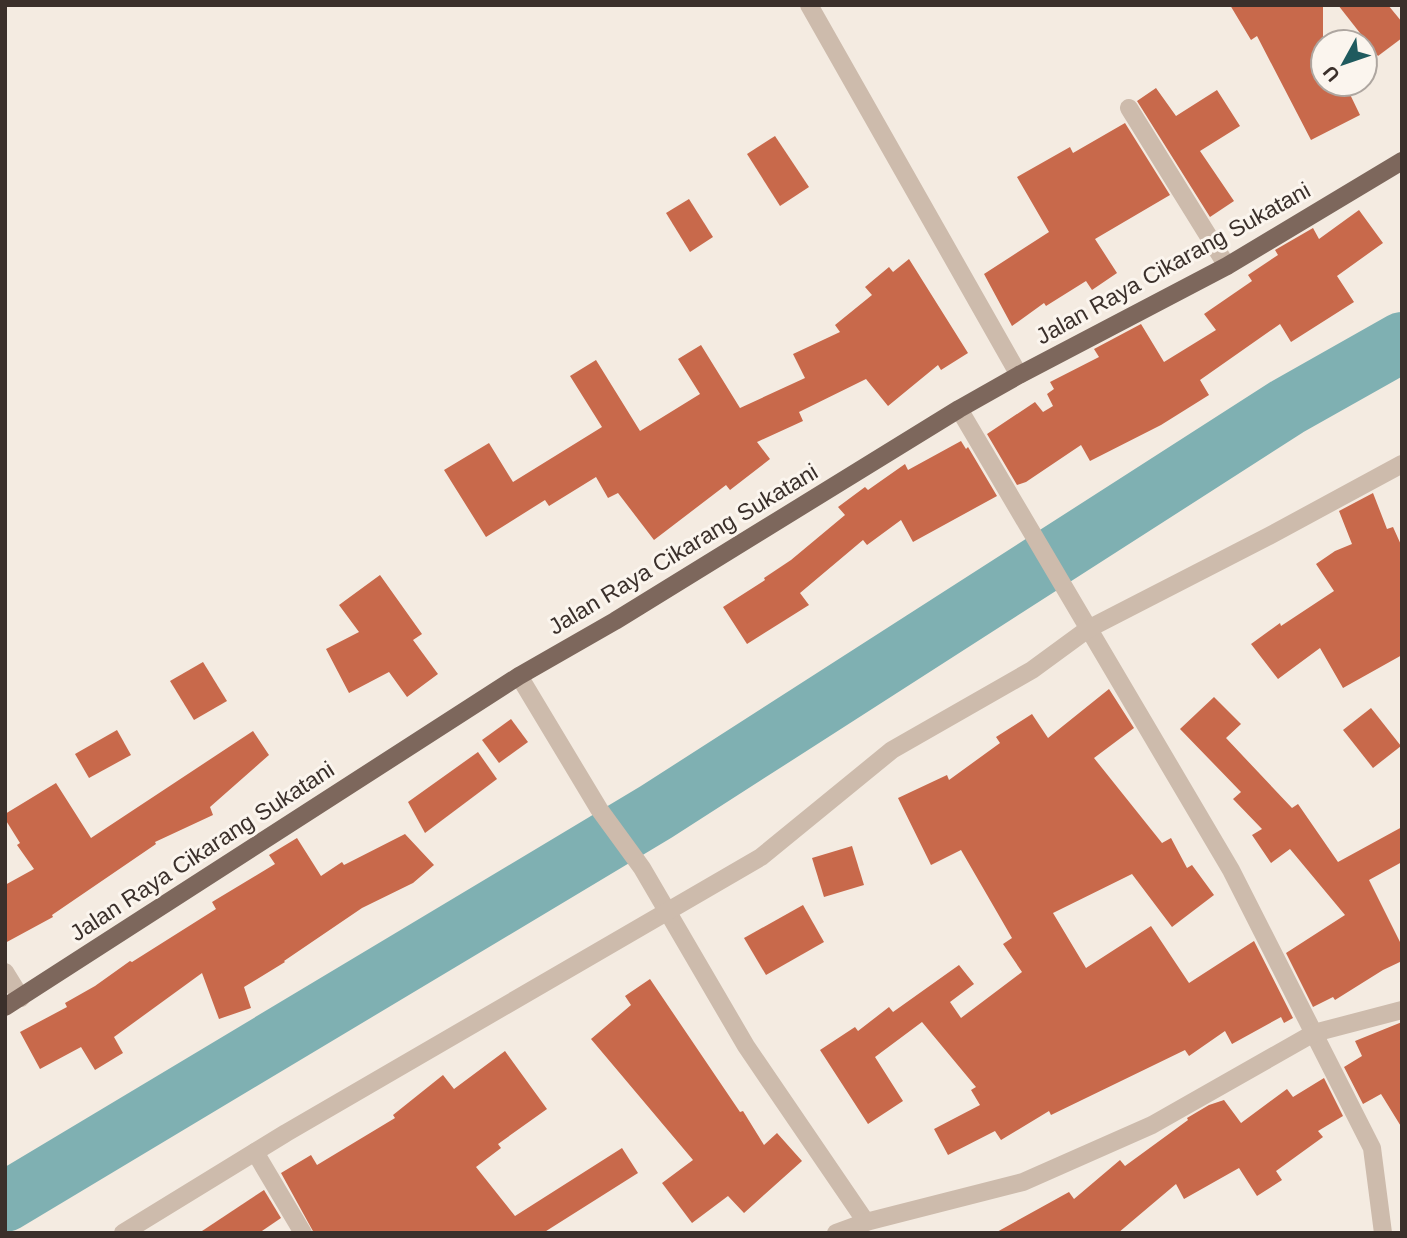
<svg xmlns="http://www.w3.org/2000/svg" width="1407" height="1238" font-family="Helvetica,sans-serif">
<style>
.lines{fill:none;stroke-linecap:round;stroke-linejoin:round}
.river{stroke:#7fb0b2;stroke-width:60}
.building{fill:#c8694b}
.minor{stroke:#cdbbac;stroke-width:18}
.major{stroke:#7d675c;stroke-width:18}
.labels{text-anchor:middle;stroke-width:6;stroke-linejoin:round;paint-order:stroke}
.street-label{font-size:23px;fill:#3b302b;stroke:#fbf5ee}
</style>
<rect width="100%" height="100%" fill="#f4ebe1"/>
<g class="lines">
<path class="river" d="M5,1202L656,812L1287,407L1402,342"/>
</g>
<g class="building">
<path d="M1230,5H1323V84H1345L1360,115L1311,140L1257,36L1251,40Z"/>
<path d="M1338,5H1388L1402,22V38L1378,56Z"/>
<path d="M1156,88L1176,116L1217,90L1240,126L1200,151L1234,201L1210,217L1137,101Z"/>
<path d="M1125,123L1170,195L1095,239L1117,273L1092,290L1086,281L1046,306L1044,303L1012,326L984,274L1049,232L1017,177L1070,147L1073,153Z"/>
<path d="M775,136L809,187L780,206L747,154Z"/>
<path d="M689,199L713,237L690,252L666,213Z"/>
<path d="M1359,210L1383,243L1337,276L1354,302L1291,342L1280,324L1200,380L1209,395L1161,425L1090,461L1081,445L1026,482L1017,485L987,434L1035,402L1043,412L1053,406L1047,394L1054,389L1050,382L1099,357L1094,349L1141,324L1164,362L1216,330L1204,314L1252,281L1248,275L1278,255L1275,250L1313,228L1319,239Z"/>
<path d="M909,259L968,353L941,370L938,365L888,406L866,379L799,412L803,421L757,442L770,459L730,490L726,485L654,540L618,493L608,498L596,477L549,506L545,500L486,537L444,470L489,443L513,482L602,427L570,376L596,360L640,431L700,394L678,359L701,345L740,408L805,378L793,354L840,332L835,325L872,295L865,287L889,267L893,272Z"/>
<path d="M961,441L966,449L968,447L997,496L913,542L901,520L867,545L863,540L800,593L809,605L747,644L723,607L765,580L764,578L791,560L845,515L838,507L865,487L868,490L905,464L908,470Z"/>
<path d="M1373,493L1387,529L1393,527L1402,547V655L1343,688L1320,648L1278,679L1251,644L1280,623L1281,626L1334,591L1316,564L1335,551L1352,544L1339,511Z"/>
<path d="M380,575L422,634L413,640L438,674L407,697L389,672L349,693L326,649L359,632L339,605Z"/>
<path d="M203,662L227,701L194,720L170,681Z"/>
<path d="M1109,689L1134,728L1094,758L1162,843L1171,838L1187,868L1192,865L1214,895L1172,927L1132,874L1053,913L1086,968L1151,926L1189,983L1254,941L1293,1018L1284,1023L1281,1017L1232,1044L1225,1031L1189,1056L1185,1050L1051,1115L1049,1111L1001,1140L995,1131L948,1155L934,1129L980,1105L971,1090L976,1087L922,1022L875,1057L903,1101L868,1124L820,1050L855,1027L858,1031L889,1007L893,1012L959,965L974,984L950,1002L961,1018L1022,972L1003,944L1012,938L961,850L931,865L898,798L947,775L949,780L1000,743L996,737L1032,714L1048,738Z"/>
<path d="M1214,697L1241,724L1226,738L1292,808L1298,804L1338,862L1402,827V862L1369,880L1402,946V961L1383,970L1335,1000L1333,997L1313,1007L1286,953L1345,915L1290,849L1271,863L1252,835L1262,829L1233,799L1241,792L1180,729Z"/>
<path d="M1371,708L1401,746L1373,768L1343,730Z"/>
<path d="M511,719L528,742L499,763L482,740Z"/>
<path d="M117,730L131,755L89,778L75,754Z"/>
<path d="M253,731L269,755L210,807L213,815L155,842L156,844L52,915L53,917L5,943V885L34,869L17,845L20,843L5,819V814L56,783L91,838Z"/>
<path d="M478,752L497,779L425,833L408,802Z"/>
<path d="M405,834L434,865L413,883L362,908L284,961L285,962L244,987L251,1008L219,1019L202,973L114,1037L123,1053L95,1070L81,1047L40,1069L20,1032L67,1007L65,1003L95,986L130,961L132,962L216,909L212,902L275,864L269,855L297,838L321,876L342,862L344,865Z"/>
<path d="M852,846L864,885L824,897L812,858Z"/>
<path d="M803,905L824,942L766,975L744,938Z"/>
<path d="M650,979L740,1112L743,1111L764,1145L777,1133L802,1161L744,1213L728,1196L692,1223L662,1183L693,1160L591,1039L631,1005L625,996Z"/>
<path d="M1402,1022V1128L1381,1094L1363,1104L1344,1067L1362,1056L1355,1041Z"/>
<path d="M505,1051L547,1109L498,1144L501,1148L476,1167L515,1216L622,1148L638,1173L543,1233H314L281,1173L311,1155L317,1165L395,1118L393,1115L443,1075L454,1089Z"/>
<path d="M1324,1078L1343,1116L1318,1131L1323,1137L1276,1171L1282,1180L1257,1196L1239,1168L1184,1199L1176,1184L1118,1233H995L1069,1192L1074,1199L1120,1160L1125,1166L1188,1120L1187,1118L1209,1105L1224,1100L1241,1123L1287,1089L1293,1097Z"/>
<path d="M264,1190L281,1218L259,1233H199Z"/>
</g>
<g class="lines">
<g class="minor">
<path d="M809,5L1019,375"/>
<path d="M1129,108L1227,266"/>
<path d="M959,409L1231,870L1372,1148L1383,1233"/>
<path d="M519,676L599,809L642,868L746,1046L866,1222"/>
<path d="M5,972L21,998"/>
<path d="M255,1152L303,1233"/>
<path d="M123,1233L286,1133L761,857L892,750L1032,670L1088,629L1269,536L1402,464"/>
<path d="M836,1233L866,1222L1023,1182L1152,1125L1314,1033L1402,1010"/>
</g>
<path class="major" d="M5,1007L519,676L615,621L959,409L1019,375L1227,266L1402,161"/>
</g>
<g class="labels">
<g class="street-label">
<text transform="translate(1173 263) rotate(-29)" y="8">Jalan Raya Cikarang Sukatani</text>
<text transform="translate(683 549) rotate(-31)" y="8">Jalan Raya Cikarang Sukatani</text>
<text transform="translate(202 851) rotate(-33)" y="8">Jalan Raya Cikarang Sukatani</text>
</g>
</g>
<rect width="1407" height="1238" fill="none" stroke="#3b302b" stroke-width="14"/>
<g transform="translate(1344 63) rotate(230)"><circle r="33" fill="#fbf5ee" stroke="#aea6a0" stroke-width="2"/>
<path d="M0-5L12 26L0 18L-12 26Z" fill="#1f5a5e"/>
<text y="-10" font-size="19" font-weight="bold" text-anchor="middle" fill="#3b302b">U</text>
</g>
</svg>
